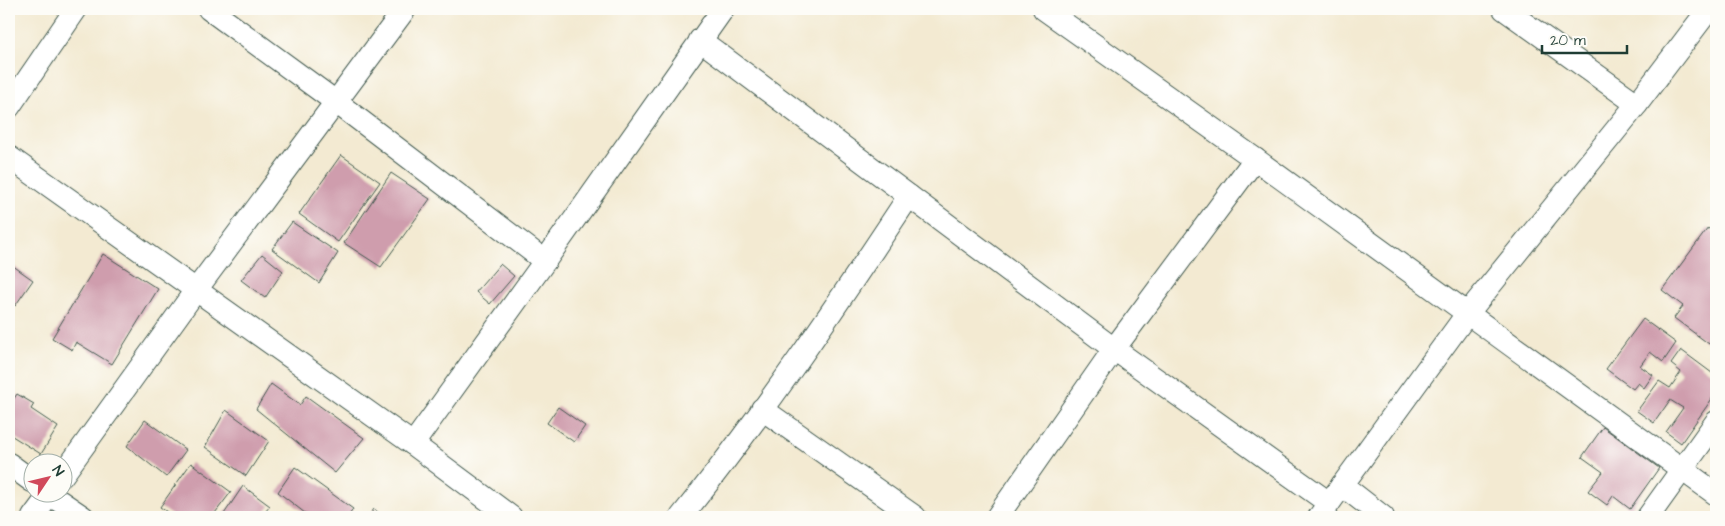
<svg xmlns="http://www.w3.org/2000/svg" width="1725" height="526" font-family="'Architects Daughter',sans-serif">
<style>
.building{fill:#cf9dad}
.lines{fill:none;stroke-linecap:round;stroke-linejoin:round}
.street-casing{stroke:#3f574c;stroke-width:24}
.street{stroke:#fff;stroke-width:22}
</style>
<rect width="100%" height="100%" fill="#fdfcf7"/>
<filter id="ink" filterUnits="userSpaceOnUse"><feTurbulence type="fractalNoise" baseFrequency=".02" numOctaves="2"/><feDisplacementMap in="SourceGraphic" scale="10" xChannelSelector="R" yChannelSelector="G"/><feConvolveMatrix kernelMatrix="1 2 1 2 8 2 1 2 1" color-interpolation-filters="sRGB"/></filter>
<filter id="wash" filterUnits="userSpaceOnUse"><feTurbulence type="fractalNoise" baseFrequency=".0096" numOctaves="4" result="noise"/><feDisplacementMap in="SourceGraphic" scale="20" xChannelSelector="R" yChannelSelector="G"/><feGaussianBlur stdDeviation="1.12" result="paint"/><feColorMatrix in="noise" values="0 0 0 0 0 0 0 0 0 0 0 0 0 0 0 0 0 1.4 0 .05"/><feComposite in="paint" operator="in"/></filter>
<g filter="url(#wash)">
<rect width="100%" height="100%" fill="#f3ead2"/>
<g id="blocks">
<g class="building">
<path d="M341,155L380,182L338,242L299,214Z"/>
<path d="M391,173L430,199L381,267L344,243Z"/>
<path d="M292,222L338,253L319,283L272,249Z"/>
<path d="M1708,228L1716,235V337L1715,336L1709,344L1674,318L1683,306L1662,290Z"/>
<path d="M103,254L158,289L112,364L76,342L72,350L52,338Z"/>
<path d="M262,254L283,271L265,298L241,280Z"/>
<path d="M9,263L33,280L15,306L9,301Z"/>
<path d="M500,264L514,276L490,304L476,292Z"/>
<path d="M1643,319L1676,343L1663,362L1650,352L1640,366L1653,375L1644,388L1638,383L1633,389L1606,369Z"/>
<path d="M1681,350L1716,376V393L1681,443L1666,432L1683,408L1670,400L1654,423L1637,411L1659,381L1670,388L1681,372L1671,364Z"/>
<path d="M271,384L300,405L306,396L364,438L335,473L256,409Z"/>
<path d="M17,394L34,404L31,409L58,427L41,454L9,434V406Z"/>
<path d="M558,407L585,426L574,442L547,423Z"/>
<path d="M226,410L269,441L246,476L205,447Z"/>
<path d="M145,420L186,450L166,477L127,446Z"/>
<path d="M1603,427L1659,468L1630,509L1613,496L1607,505L1588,491L1603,472L1582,457Z"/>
<path d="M191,463L231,492L212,517H174L160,507Z"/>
<path d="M295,467L353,509L348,517H310L278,492Z"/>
<path d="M243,486L270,506L261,517H222Z"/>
<path d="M374,509L384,517H368Z"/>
</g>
</g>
</g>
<g filter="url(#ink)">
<use href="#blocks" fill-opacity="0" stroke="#3f574c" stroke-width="1"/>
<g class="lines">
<defs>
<g id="street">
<path d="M209,9L336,102L545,261"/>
<path d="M1044,9L1255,159L1716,494"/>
<path d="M1504,9L1637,104"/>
<path d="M700,40L1114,349L1329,503"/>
<path d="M9,107L76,9"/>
<path d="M9,157L413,444L511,517"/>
<path d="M762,409L915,517"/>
<path d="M413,444L545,261L723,9"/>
<path d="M9,464L32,481"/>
<path d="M62,476L196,290L405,9"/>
<path d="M1342,485L1383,517"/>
<path d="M49,494L83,517"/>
<path d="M33,517L50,494"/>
<path d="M681,517C763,415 837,305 909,196"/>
<path d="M997,517L1114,349L1255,159"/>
<path d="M1319,517L1467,314L1637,104L1709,9"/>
<path d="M1648,517L1716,422"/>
</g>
</defs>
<use href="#street" class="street-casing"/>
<use href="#street" class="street"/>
</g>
</g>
<rect width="1725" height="526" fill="none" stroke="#fdfcf7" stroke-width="30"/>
<g transform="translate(48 478) rotate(55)"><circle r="24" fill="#fdfcf7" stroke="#a4b0a9"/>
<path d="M0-4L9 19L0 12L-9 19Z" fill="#d1495b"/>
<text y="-8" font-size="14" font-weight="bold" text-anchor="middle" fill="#1f3d34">N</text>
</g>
<path d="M1542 45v8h85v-8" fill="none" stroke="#1f3d34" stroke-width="2.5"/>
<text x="1550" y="45" font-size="15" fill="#1f3d34" stroke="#fdfcf7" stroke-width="4" paint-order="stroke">20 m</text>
</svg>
